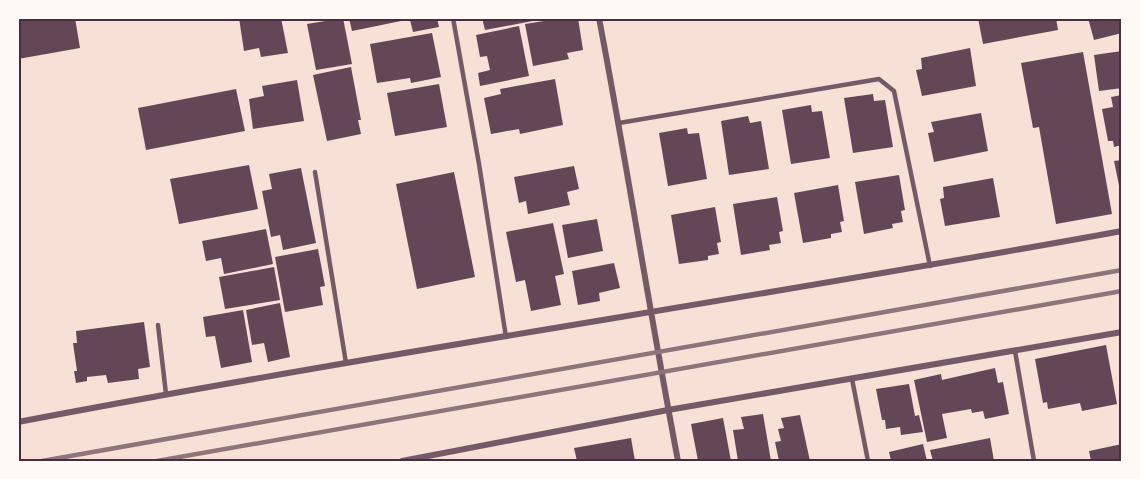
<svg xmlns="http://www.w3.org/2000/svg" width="1140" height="479" font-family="'Playfair Display',serif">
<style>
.building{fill:#644757}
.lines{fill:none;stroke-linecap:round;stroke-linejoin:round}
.service{stroke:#755966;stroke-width:4.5}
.minor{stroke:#755966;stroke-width:6}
.rail{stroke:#8f747c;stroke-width:4.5}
.neatline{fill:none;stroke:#4a2c40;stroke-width:2}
</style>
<rect width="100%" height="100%" fill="#f7e1d7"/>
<g class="building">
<path d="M18,18H75L80,48L18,59Z"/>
<path d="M239,18H281L288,53L261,57L259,48L244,51Z"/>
<path d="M343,18L352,64L316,70L307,24Z"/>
<path d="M349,18H411V19L352,31Z"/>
<path d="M423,18H437L439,27L413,32L410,20Z"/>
<path d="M482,18H543V19L485,30Z"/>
<path d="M563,18H578L583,50L567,53L569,59L533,66L525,24Z"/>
<path d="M978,18H1056L1058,30L983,44Z"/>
<path d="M1088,18H1122V33L1094,40Z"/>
<path d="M519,26L529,76L480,86L478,73L490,70L487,56L480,57L476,35Z"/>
<path d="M432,33L441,77L411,83L410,78L377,83L370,44Z"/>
<path d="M970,48L976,86L922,96L916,70L922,69L921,58Z"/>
<path d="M1122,51V88L1099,91L1094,55Z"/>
<path d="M1083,52L1112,214L1056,224L1039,127L1033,128L1021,63Z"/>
<path d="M351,67L361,120H358L361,134L327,141L313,75Z"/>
<path d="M555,79L563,125L520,134L519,129L491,134L484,98L501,94L500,89Z"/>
<path d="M297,80L304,121L253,129L249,99L264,96L262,86Z"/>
<path d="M439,84L447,127L395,136L387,93Z"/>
<path d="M236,89L245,131L146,150L138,108Z"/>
<path d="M873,94L874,101L885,100L893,147L853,153L844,98Z"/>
<path d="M1122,95V145L1114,147L1113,141H1108L1102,109L1113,107L1111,97Z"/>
<path d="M811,105L812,112L822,111L830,158L791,164L782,110Z"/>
<path d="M981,113L988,151L934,162L928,133L934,132L931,122Z"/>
<path d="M748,116L750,123L761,121L769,169L729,175L721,121Z"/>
<path d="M687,128L688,134L699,133L707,179L668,186L659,133Z"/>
<path d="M1122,160V195H1121L1114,161Z"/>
<path d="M249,165L258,209L179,224L170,179Z"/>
<path d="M574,166L579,189L567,192L570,205L528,214L526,201L519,203L514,177Z"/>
<path d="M301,168L316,243L283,250L280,235L271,237L262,191L272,189L269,174Z"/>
<path d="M454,172L475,277L417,289L396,184Z"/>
<path d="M899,175L905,210L901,211L903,222L892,224L893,228L864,234L855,182Z"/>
<path d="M993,178L1000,217L945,226L940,199L944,198L943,187Z"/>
<path d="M838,185L844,221L840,222L842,232L831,234V238L803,243L794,193Z"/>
<path d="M777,197L783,231L779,232L781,243L769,245L770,250L741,255L733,204Z"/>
<path d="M715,207L721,242L717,243L719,254L708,256V260L679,264L671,215Z"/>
<path d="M597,219L603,251L568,258L562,225Z"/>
<path d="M553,223L564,274L555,276L561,305L531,311L525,280L516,282L506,232Z"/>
<path d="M266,229L273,264L224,274L221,258L206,261L202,241Z"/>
<path d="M318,249L325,286L320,287L323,305L285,312L275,257Z"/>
<path d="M614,263L620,288L599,293L600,301L578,305L572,271Z"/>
<path d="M274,267L280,300L225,309L219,277Z"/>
<path d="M280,303L290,357L268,362L264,343L252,345L246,310Z"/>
<path d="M243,310L252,362L221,368L215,336L206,337L203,317Z"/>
<path d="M144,322L150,367L138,369L139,379L108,383L106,375L87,377V381L76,383L74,371H77L73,343H77L76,331Z"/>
<path d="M1106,345L1117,404L1082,411L1080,403L1048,409L1047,402L1043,403L1035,359Z"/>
<path d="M995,368L998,383L1003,382L1009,414L985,419L983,411L972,413L971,409L942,414L947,438L927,442L914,380L941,374L942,380Z"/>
<path d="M909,384L915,416L919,415L923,432L901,435L900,427L886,429L885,420H882L876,389Z"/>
<path d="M763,414L771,461H738L733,430L744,429L741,417Z"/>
<path d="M800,415L810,461H779L775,442L781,441L778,429L784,428L781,418Z"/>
<path d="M723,418L731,461H698L691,424Z"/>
<path d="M631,438L635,461H577L574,448Z"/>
<path d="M990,438L994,461H933L930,450Z"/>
<path d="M923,444L927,461H891L889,452Z"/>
<path d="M1122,444V461H1091L1089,451Z"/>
</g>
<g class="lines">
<g class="service">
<path d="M453,18L479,164L506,337"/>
<path d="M619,123L879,79L894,91L930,266"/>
<path d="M315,172L346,363"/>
<path d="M158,325L166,394"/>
<path d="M1015,351L1034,461"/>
<path d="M852,379L868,461"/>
</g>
<g class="minor">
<path d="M599,18C627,165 650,314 678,461"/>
<path d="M18,422C385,352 755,298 1122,231"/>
<path d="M402,461L668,410L1122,332"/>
</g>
<g class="rail">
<path d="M42,461L1122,270"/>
<path d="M157,461L1122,291"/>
</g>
</g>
<rect width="1140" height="479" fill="none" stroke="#fffaf5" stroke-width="39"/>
<rect x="20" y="20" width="1100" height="440" class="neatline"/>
</svg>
